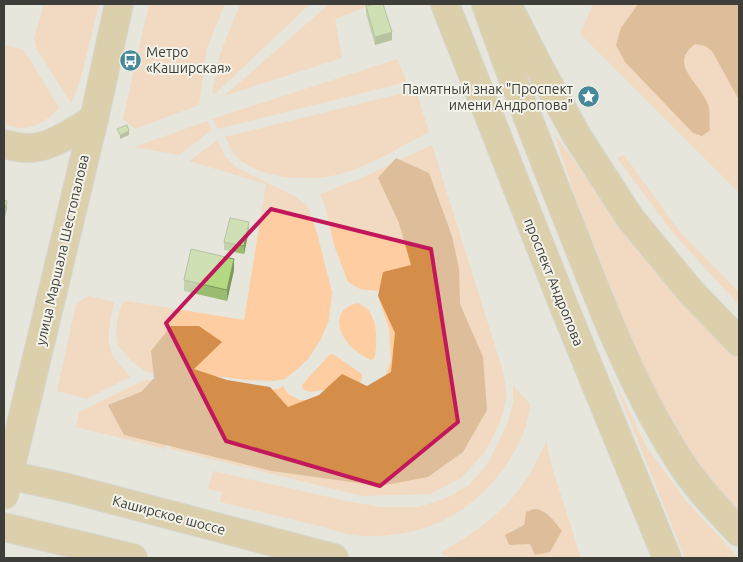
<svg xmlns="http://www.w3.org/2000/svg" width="743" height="562" font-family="Ubuntu,sans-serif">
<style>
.green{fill:#fecda1}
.forest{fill:#d48e4a}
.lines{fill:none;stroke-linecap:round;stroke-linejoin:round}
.major-casing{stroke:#c5c5c4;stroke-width:30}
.major{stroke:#d0b671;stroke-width:28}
.wall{fill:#9bbb71}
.shaded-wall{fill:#7e985c}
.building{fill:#b4d983;stroke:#7e985c}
.marked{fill:none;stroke:#c2185b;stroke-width:4;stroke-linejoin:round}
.labels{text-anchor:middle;stroke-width:4;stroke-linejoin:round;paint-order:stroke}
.poi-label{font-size:14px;fill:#3d3d39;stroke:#f3f3ea;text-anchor:start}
.street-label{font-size:14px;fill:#3d3d39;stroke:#f3f3ea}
</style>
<rect width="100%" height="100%" fill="#e6e6dd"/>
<g class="green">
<path d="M44,4H99L79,85L71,103L36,48L34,38Z"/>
<path d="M149,4H225L207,48L199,105L135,129L123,119Z"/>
<path d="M240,4H310L216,93H212L220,54Z"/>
<path d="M329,4H374L335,19L342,58L224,96Z"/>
<path d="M593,4H739V193L580,34Z"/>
<path d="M4,45L22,49L26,53L59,108C51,118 34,129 20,128C15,128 9,125 4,124Z"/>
<path d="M397,59L407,82L218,129L212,119Z"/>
<path d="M416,90L429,132C399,147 364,170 331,176C303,181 254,178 234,154C230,149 228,142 225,137Z"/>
<path d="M207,121L212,130L179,155L134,147Z"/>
<path d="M554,133L623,229L739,354V520L702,473L675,430L643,369L574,193Z"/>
<path d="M217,140L225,156L237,168L296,197L307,205L317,233L332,292L329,320L320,341L308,359L295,371L285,379L273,381L247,380L198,374H160L146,372L131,361L118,345L116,333L118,316L122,303L127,301L244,320L266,184L189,161Z"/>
<path d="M432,145L503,371L507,396L500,423L485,452L461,478L431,494L362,496L170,449L196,381L246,390L278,389L283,386L288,394L300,400L337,402L382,386L391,360L389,328L379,300L386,286L377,291L360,289L348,282L334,245L325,206L320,194L359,179Z"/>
<path d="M624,155L680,232L739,292V305L674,234L617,158Z"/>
<path d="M89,296L114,302C111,319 105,338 112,354C116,362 125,370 130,377L87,399L57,391L76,304Z"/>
<path d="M358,303C361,305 365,307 368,310C378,322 377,342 375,357L372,360C362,356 353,350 347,342C335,326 336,307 358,303Z"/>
<path d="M333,354L362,374V380L358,385L310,392L303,389L302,385L329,355Z"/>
<path d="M611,374L646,446L685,500L739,558H685Z"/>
<path d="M190,379L165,449L76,427L79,412L145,380L158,381Z"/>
<path d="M513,385L530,404C528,426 520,443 509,461C476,512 425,538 364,536C350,536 334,530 320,526C287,518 253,510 220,502L222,492L208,489L213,471L346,501L381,507H419L446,498L469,485L488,463L507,425L513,403Z"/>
<path d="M546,441L552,467L581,558H457L442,555L441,552C492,523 523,497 546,441Z"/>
</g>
<g class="forest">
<path d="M638,4H737L739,5V100L712,51L705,46L695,44C668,64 699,82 707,102C711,109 709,122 710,130L702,136L693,133L625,62L616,45L621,28Z"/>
<path d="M396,158L429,173L452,236L459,268L460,304L483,357L487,410L463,452L428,477L380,486L272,471L124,435L108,405L141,392L154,378L151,351L171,326H199L222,342L194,369L227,380L270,387L288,407L319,395L342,374L367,386L391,372L395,333L378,296L383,272L411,265L399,223L378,178Z"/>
<path d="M534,509C546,509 555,522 562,531L550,552L535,555L530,544L509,545L505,535L524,525L526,512Z"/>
</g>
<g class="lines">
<defs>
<g id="major">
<path d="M445,4L565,309L667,558"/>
<path d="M486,4C512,80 542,155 572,230C603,310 637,398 685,469C701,492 720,512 739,532"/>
<path d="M507,4L540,69L577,136L630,218L691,292L739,342"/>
<path d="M4,144C11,146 20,148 28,148C49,149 76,130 94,119"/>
<path d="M4,474L68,488L334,558"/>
<path d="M4,495L94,119L119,4"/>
<path d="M4,527L133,558"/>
</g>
</defs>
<use href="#major" class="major-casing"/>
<use href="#major" class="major"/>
</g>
<g class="wall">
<path d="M366,6L392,40L375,45L366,14Z"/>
<path d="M249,230L244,254L224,250V242Z"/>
<path d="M234,270L227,301L184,291V280Z"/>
</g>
<g class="shaded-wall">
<path d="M392,32V40L375,45V37Z"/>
<path d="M129,131V135L120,139V135Z"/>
<path d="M7,201V209L4,222V214Z"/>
<path d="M249,222V230L244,254V246Z"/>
<path d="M234,259V270L227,301V290Z"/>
</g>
<g class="building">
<path d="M375,4H383L392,32L375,37L366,6Z"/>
<path d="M127,125L129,131L120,135L117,129Z"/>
<path d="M4,200L7,201L4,214Z"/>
<path d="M230,218L249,222L244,246L224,242Z"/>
<path d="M191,249L234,259L227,290L184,280Z"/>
</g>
<path d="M0 0H743V562H0ZM271,209L431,249L458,422L380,486L226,441L166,323Z" fill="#e6e6dd" fill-opacity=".55" fill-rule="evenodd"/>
<path class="marked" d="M271,209L431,249L458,422L380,486L226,441L166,323Z"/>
<defs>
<symbol id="bus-disc" viewBox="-11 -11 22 22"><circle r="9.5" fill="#458998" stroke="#f3f3ea"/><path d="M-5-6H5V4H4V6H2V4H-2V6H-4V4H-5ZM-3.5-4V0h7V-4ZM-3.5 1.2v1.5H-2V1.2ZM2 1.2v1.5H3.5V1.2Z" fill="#fff"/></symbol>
<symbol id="sight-disc" viewBox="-11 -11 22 22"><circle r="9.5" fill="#458998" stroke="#f3f3ea"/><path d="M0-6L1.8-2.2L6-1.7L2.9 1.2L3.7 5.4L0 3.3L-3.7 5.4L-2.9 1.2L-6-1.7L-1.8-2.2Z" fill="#fff"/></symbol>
</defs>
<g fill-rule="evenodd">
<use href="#bus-disc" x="118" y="48" width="25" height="25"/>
<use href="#sight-disc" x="576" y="84" width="25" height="25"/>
</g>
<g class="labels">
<g class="poi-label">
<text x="146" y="57">Метро<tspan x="146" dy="16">«Каширская»</tspan></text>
<text x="573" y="94" text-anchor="end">Памятный знак "Проспект<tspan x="573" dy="16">имени Андропова"</tspan></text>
</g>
<g class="street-label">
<text transform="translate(62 250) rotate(-77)" y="5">улица Маршала Шестопалова</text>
<text transform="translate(554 282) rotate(68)" y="5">проспект Андропова</text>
<text transform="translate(169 515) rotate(15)" y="5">Каширское шоссе</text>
</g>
</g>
<rect width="743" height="562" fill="none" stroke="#3d3d39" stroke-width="10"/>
</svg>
